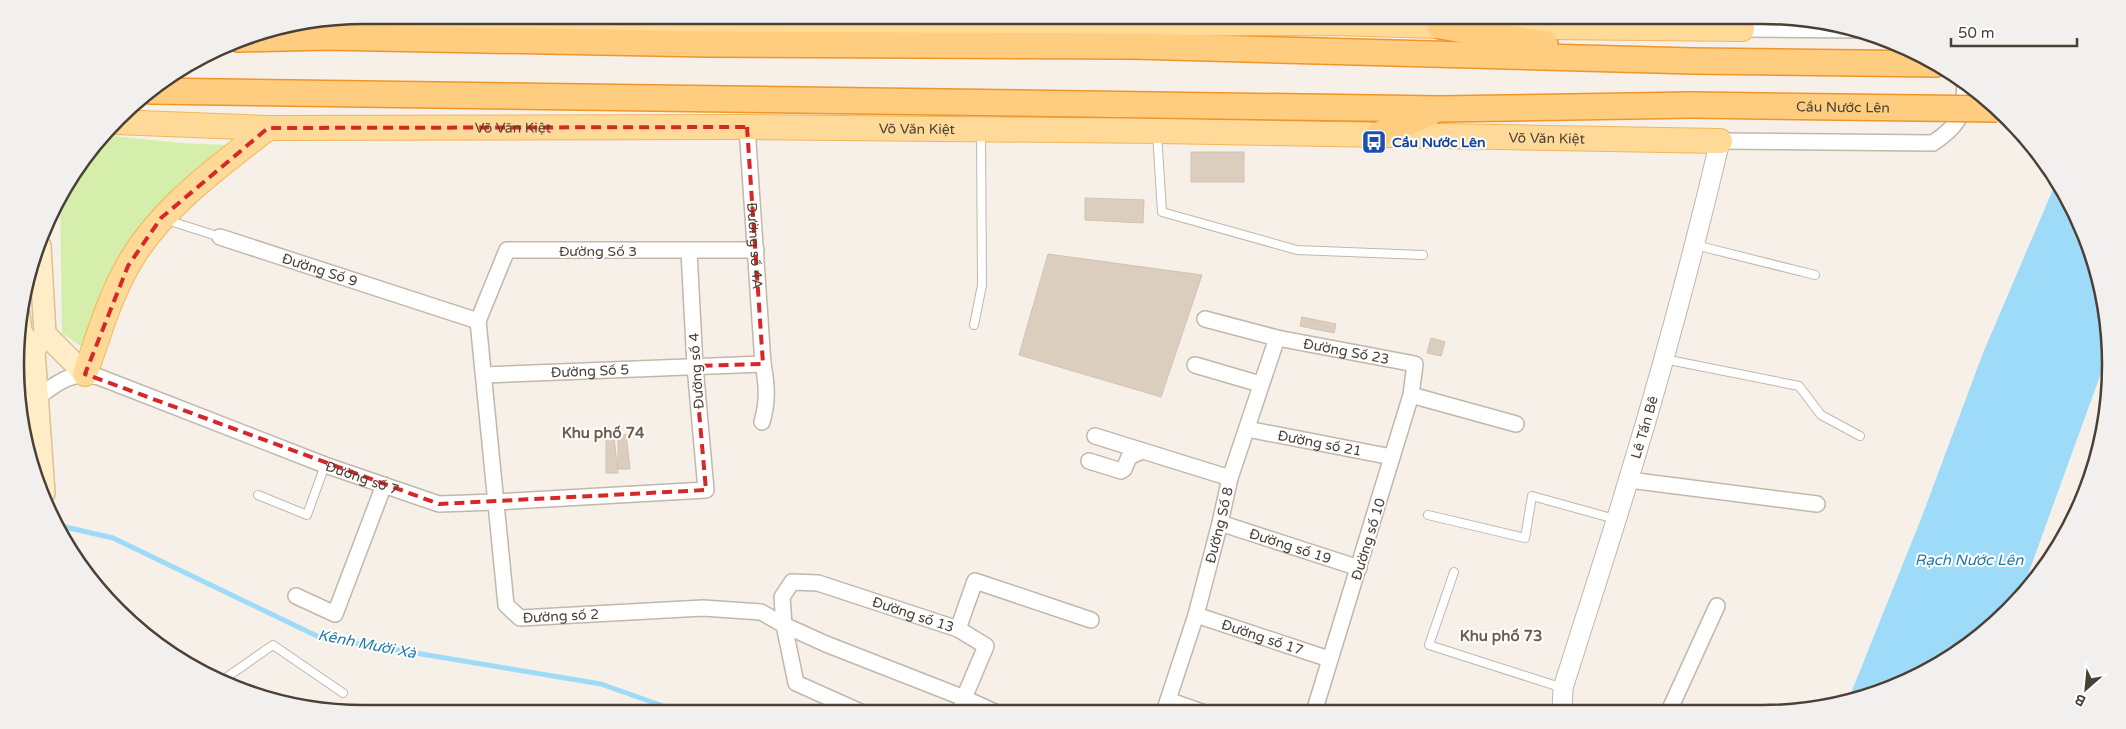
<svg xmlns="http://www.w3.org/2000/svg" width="2126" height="729" font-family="'Varela Round',sans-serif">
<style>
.residential{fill:#eae2d5}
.green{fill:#d6eeac}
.water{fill:#9edbf8}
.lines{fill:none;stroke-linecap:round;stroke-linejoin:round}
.stream{stroke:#9edbf8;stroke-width:5}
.building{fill:#dccebf;stroke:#d4c2ae}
.service-casing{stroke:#c2b7a9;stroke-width:10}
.minor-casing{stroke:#c2b7a9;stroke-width:18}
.tertiary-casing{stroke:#c2b7a9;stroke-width:21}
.secondary-casing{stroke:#dac293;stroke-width:24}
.primary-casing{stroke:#f1b75a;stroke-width:26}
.trunk-casing{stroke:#ef9529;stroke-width:28}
.service{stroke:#fff;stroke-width:8}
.minor{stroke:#fff;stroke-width:15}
.tertiary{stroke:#fff;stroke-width:19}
.secondary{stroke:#ffedc8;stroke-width:21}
.primary{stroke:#ffd997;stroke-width:24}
.trunk{stroke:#ffcd80;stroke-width:25}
.trunk-bridge-casing{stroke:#ef9529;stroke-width:28;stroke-linecap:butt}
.trunk-bridge{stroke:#ffcd80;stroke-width:25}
.marked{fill:none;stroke:#d62828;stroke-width:4;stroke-dasharray:10 6;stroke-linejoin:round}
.labels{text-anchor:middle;stroke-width:4;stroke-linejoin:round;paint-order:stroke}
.street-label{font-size:14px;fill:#4a4035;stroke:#fff}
.transit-label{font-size:14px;font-weight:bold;fill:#164399;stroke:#fff;text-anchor:start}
.neighbourhood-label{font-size:15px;font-weight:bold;fill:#6e5d4b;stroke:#fff}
.water-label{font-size:15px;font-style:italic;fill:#1f7aa8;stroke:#fff}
.rim{fill:none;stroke:#4a4035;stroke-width:2.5}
</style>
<rect width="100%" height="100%" fill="#f6f0e8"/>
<path class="residential" d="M21,418L28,420L30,461L27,455Z"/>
<path class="green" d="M103,135L182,143L228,145L154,212L85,349L62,333L60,195L87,152Z"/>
<path class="water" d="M2057,180L2064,190L2092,252L2108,319L2109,351L2022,591L1992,627L1916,678L1849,698L1921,519L1983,353Z"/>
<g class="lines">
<path class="stream" d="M65,527L113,538L319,637L601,684L683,713"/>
</g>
<g class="building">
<rect x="1191" y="152" width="53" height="30"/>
<path d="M1085,198L1144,200L1143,223L1085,220Z"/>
<path d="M1048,254L1202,275L1161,397L1019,355Z"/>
<path d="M1302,317L1336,324L1334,333L1300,326Z"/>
<path d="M1431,338L1445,342L1441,356L1427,353Z"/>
<path d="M626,434L630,469H618V437Z"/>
<path d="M614,437L618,473H606V441Z"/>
</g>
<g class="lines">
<defs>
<g id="service">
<path d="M1157,133L1162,212L1297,250L1423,255"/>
<path d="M167,220L220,237"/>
<path d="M1695,245L1815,275"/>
<path d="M974,325L982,285L981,132"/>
<path d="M1664,359L1799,386L1821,415L1860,436"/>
<path d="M258,495L307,515L325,465"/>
<path d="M1428,515L1525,538L1532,496L1615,519"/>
<path d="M1454,572L1429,645L1563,688"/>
<path d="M224,679L273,645L343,693"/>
</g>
<g id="minor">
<path d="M1742,29L1861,30"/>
<path id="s1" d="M747,127L763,364C767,385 768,401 762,422"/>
<path d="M1720,141L1933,143C1961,124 1964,114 1965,81"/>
<path id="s2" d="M220,237L478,321"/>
<path id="s3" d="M756,250H507L478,321L506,605L520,618L703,608L761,612L784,625L826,644L964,698L960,713"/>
<path id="s4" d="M1205,319L1277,338L1415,364L1411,395L1314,712"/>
<path d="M1195,365L1260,384"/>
<path id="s5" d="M484,375L763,364"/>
<path d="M1411,395L1516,424"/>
<path id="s6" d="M38,397C60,381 71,371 99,377L325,465L439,504L495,502L706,490L695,366L689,251"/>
<path id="s7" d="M1247,429L1392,457"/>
<path d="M1095,436L1230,478"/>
<path d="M1089,461L1121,471L1124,469L1129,457L1142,451"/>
<path d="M1629,480L1817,504"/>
<path id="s8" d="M1220,523L1359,568"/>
<path d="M296,596L335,614L384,485"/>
<path id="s9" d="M1196,615L1329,659"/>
<path d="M958,629L975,581L1091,620"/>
<path d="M1168,700L1202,712"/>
<path d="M1669,711L1717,606"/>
<path id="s10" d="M1164,712L1196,615L1220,523L1230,478L1277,338"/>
<path id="s11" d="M863,713L796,683L784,625L782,597L792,582L818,583L958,629L986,646L964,698L997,713"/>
</g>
<g id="tertiary">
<path id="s12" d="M1562,711L1563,688C1585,618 1608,548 1629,478C1663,367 1693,255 1720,141"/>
</g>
<g id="secondary">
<path d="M19,315L21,332L34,350L44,493"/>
<path d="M45,334L85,374"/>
<path d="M34,350L45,334L40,246"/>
<path d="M18,404L25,403L38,397"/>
</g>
<g id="primary">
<path d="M332,18L988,25L1333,23L1440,26L1742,29"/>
<path id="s13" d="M115,122L268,128L747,127L1157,131L1720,141"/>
<path d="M85,374C98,338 108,301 127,267C159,209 217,168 268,128"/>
</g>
<g id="trunk">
<path d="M1440,26L1545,44"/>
<path d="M239,39L325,37L708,44L1133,46L1693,61L1936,64"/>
<path d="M151,91L1440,109L1691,105"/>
<path d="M1378,135L1430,113"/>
</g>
</defs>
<use href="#service" class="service-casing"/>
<use href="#minor" class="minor-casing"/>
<use href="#tertiary" class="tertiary-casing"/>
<use href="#secondary" class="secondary-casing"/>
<use href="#primary" class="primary-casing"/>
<use href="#trunk" class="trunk-casing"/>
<use href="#service" class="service"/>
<use href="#minor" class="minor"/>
<use href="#tertiary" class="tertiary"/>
<use href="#secondary" class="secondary"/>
<use href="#primary" class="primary"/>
<use href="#trunk" class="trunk"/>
<defs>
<g id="trunk-bridge">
<path id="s14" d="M1691,105L1997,109"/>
</g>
</defs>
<use href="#trunk-bridge" class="trunk-bridge-casing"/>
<use href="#trunk-bridge" class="trunk-bridge"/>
</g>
<path class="marked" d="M747,127L763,364L695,366L706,490L439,504L85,374L128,266L161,218L268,128Z"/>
<defs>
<symbol id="bus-square" viewBox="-11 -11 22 22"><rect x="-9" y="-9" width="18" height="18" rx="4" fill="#1a4fb4" stroke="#fff"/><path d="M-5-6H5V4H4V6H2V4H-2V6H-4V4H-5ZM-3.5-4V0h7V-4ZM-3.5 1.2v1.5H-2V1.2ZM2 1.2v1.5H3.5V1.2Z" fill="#fff"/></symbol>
</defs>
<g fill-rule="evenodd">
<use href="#bus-square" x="1360" y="128" width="28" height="28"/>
</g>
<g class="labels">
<g class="street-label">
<text dy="5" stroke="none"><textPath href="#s14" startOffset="152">Cầu Nước Lên</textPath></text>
<text dy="5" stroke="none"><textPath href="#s13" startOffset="398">Võ Văn Kiệt</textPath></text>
<text dy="5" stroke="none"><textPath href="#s13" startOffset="802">Võ Văn Kiệt</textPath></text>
<text dy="5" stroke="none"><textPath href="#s13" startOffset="1432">Võ Văn Kiệt</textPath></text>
<text dy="5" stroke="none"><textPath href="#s1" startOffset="119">Đường số 4A</textPath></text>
<text x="598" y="256">Đường Số 3</text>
<text dy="5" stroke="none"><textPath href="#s2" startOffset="105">Đường Số 9</textPath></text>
<text dy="5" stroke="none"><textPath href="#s4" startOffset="145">Đường Số 23</textPath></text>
<text dy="5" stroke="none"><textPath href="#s5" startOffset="106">Đường Số 5</textPath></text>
<text transform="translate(696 371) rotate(-94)" y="5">Đường số 4</text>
<text dy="5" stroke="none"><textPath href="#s12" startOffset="296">Lê Tấn Bê</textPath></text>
<text dy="5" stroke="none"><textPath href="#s7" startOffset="74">Đường số 21</textPath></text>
<text dy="5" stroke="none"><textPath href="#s6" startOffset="349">Đường số 7</textPath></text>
<text dy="5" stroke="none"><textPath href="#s10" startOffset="195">Đường Số 8</textPath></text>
<text transform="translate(1368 539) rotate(-73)" y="5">Đường số 10</text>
<text dy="5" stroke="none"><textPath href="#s8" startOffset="74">Đường số 19</textPath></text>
<text dy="5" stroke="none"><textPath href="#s3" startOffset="671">Đường số 2</textPath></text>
<text dy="5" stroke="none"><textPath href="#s11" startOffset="305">Đường số 13</textPath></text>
<text dy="5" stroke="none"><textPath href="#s9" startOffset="70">Đường số 17</textPath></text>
</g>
<g class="transit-label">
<text x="1392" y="147">Cầu Nước Lên</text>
</g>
<g class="neighbourhood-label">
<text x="603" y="438">Khu phố 74</text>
<text x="1501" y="641">Khu phố 73</text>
</g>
<g class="water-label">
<text x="1969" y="565">Rạch Nước Lên</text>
<text transform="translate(367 644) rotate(11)" y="5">Kênh Mười Xà</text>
</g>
</g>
<path d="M0 0H2126V729H0ZM364 24H1762A340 340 0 0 1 2102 364V365A340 340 0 0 1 1762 705H364A340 340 0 0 1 24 365V364A340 340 0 0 1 364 24Z" fill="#f1f0ef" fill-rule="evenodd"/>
<path class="rim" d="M364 24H1762A340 340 0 0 1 2102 364V365A340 340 0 0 1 1762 705H364A340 340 0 0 1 24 365V364A340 340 0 0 1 364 24Z"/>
<g transform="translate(2086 689) rotate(207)" stroke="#ffffff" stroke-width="4" paint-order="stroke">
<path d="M0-4L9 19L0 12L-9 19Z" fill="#4a4035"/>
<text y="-8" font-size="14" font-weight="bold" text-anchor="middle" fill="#4a4035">B</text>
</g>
<path d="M1951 38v8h126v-8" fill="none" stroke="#4a4035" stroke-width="2.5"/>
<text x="1958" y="38" font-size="15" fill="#4a4035" stroke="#ffffff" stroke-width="4" paint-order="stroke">50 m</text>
</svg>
